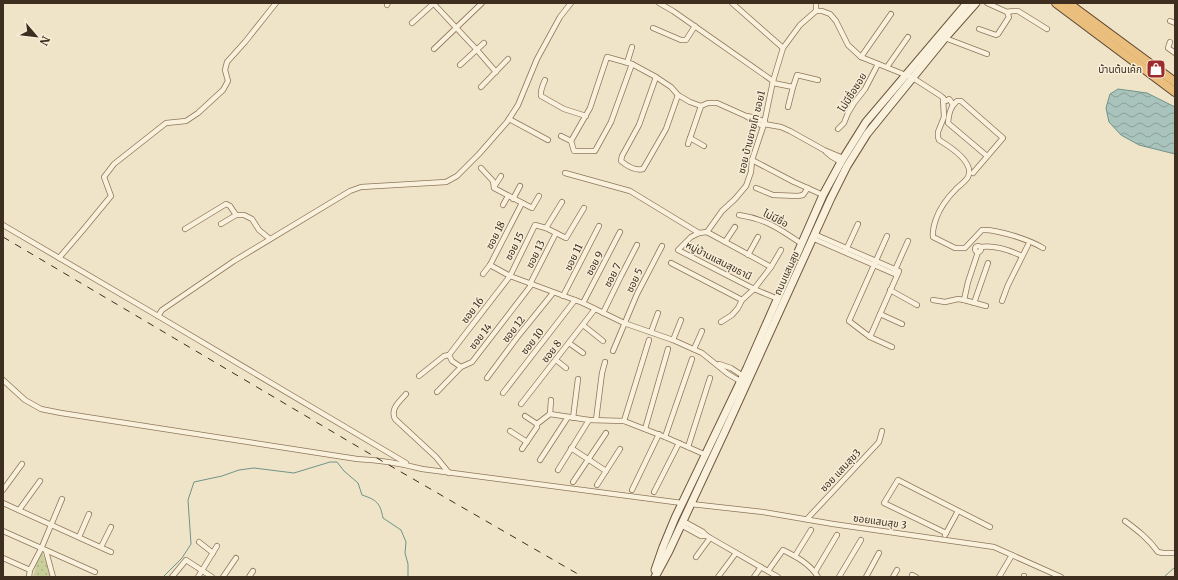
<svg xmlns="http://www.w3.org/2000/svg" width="1178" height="580" font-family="Merriweather,'Noto Sans Thai',serif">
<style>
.park{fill:url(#park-dots)}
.water{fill:url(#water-waves);stroke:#6f938a}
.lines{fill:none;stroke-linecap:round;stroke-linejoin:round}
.stream{stroke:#6f938a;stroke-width:1}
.minor-casing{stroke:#8d765c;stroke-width:6}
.secondary-casing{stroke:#6f573f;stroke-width:9}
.trunk-casing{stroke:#5b4430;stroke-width:10}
.minor{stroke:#faf1dc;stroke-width:4.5}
.secondary{stroke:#faf1dc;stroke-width:7}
.trunk{stroke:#eabe7c;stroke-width:8}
.rail{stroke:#3d2e20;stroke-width:1;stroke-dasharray:7 7;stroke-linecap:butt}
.labels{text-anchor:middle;stroke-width:3;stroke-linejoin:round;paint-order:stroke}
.poi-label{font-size:10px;fill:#3d2e20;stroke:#f7eed8;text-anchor:end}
.street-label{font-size:10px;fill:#3d2e20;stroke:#f7eed8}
</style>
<defs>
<pattern id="park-dots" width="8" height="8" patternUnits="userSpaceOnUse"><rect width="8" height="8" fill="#c9cf9b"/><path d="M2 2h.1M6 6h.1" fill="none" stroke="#aeb285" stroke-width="1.8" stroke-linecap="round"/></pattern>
<pattern id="water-waves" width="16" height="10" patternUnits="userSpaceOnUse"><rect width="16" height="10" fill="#a9c4bc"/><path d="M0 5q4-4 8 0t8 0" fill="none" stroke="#8ba098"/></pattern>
</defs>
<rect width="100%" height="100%" fill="#f0e4c8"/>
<path class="park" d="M42,553L48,565L50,577H33L36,565Z"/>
<path class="water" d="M1118,89L1147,93L1175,107V154L1139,145L1121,135L1109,122L1106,108L1110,94Z"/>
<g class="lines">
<g class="stream">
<path d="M163,577L182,558L191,544L188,500L194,482L222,476L239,470L254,468L294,473L330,462H337L344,471L358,483L362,495C377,500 380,503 383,518L401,530L406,542L405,553L408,564V577"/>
<path d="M1164,577L1175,567"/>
</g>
<defs>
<g id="minor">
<path d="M433,3L477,50L496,72"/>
<path d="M659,3L673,11L773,81"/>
<path d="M732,3L783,48"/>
<path d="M816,3V11"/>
<path d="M387,5L388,3"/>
<path d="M1007,12L1013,11H1018L1047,29"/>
<path d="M1170,21L1175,23"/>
<path d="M412,23L434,3"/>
<path d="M653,28L681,40H686L695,26"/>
<path d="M979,29L996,35L998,34L1009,17L1007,12L987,3"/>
<path d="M945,38L987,54"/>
<path d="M1170,42L1168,48L1175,53"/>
<path d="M434,49L482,3"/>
<path d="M861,57L891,14"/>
<path d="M627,63L632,47"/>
<path d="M460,65L484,43"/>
<path d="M887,67L908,37"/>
<path d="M656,77L639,125L622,156L621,161C627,166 635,171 643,169L666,129L678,95"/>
<path d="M545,80C543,85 540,90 541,96L564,109L586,116"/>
<path d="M773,83L793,87L788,107"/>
<path d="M481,87L508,59"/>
<path d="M793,87L797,75L818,80"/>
<path d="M943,98L944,117L938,132V137L939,140C949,146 975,162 968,177C966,181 960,185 957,188C948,197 940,207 936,219C934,225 932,231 933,237L955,248H965L982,230C997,229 1030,240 1043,248"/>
<path d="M747,116L756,118L765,122"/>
<path d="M509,119L548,140"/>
<path d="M764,124L781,127L790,131L824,150L843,158"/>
<path d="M838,129L844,123L848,113L854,103L865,89L878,64"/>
<path d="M561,136L571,141L574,151H595L611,122L632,64"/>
<path d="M690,138L704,146"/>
<path d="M571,141L590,108L607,57L632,64L656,77L671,87L678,95L690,102L701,106L708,103H717L746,116L755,122L763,126"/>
<path d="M688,144L701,106"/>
<path d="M826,152L832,157L841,162"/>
<path d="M752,160L794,182L823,195"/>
<path d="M481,168L493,181L494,188L532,208L539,196"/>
<path d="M565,173L630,191L699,233L707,232L771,267"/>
<path d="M973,173L1003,138L961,101H957C950,107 949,114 948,123L987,156"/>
<path d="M494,187L501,176"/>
<path d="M756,188L773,195L798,196L803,195L808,188"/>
<path d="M513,199L520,186"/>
<path d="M503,205L508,196"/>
<path d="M739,215C766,219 780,229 802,244"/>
<path d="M221,224L236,215H244L252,219L259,230L270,239"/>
<path d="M3,225L158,316L406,463"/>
<path d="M546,228L562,202"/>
<path d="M185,229L226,204L230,206L236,215"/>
<path d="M707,232L722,211L735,199L746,186L751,172L752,160L764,124L773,81L783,48L800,25L816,11H822L830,14L836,21L848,45L861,57L913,78L941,96L946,101L949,99L950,100L953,105"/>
<path d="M699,233L691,237L678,250L754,289L778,299"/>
<path d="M814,234L899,271L870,337"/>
<path d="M887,236L849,321L870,337L892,347"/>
<path d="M812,238L897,275"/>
<path d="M725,242L735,227"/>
<circle cx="978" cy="249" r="3"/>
<path d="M981,247C995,245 1009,250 1022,256"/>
<path d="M846,250L858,224"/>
<path d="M748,255L758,237"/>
<path d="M59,258L83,230L111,196L104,177L114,164L166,123L186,121L198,113L223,90L228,81L225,70L227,62L245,42L276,3"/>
<path d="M671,263L742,300"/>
<path d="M490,265L510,276L583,303L624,323L673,340L702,353L728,374L740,381"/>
<path d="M895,270L908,241"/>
<path d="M483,274L490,265L522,203"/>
<path d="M530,284L556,233"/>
<path d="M890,290L917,305"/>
<path d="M563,296L599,226"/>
<path d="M933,300L945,302L958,299L964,300L968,282L978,252"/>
<path d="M964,300L986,306"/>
<path d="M1002,301L1008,285L1028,245"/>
<path d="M583,303L620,232"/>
<path d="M974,303L988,263"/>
<path d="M603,313L621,276L637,245"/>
<path d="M880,314L902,324"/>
<path d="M158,316L162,310L234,261L350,191L361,187L446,182L457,176L479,154L507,122L518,105L537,59L560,17L571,3"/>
<path d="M721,322L732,315L738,308L742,300L754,289L771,267L781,250"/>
<path d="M583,325L603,341"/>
<path d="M651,332L658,313"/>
<path d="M673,340L681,320"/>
<path d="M569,343L583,353"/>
<path d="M694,349L702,331"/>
<path d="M613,351L637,294L662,246"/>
<path d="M556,360L566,368"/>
<path d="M719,364L731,368L743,376"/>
<path d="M461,367L452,361L449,355L510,276L535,225L546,228L566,238L584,208"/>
<path d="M419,376L444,356L449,355"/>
<path d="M487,378L519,335L553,293"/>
<path d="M3,380L25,400L41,409L61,413L357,459C379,460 400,463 422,469L682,503"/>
<path d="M437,392L461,367L472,362L532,284"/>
<path d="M503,393L575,300"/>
<path d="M406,394C399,402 390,409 395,419L436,457L449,473"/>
<path d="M521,404L595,309"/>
<path d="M550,414L551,400"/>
<path d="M525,416L537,424"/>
<path d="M573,418L578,379"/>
<path d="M596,420L602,373L605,362"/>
<path d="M624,421L649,340"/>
<path d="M645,429L668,349"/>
<path d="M510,431L527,442"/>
<path d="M665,437L692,359"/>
<path d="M688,447L710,378"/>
<path d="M571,448L606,471"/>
<path d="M522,449L537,427V424L550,414L589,420L624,421L665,437L706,455"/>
<path d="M540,460L568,417"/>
<path d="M558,470L589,420"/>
<path d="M573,482L606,433"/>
<path d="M597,485L620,449"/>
<path d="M3,490L22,464"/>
<path d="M632,490L659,434"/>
<path d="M654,492L679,443"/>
<path d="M3,503L111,552"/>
<path d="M691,504L763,512L833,524L994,547L1061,577"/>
<path d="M19,510L40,481"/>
<path d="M807,519L879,442L882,431"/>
<path d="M683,521L703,532L707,536L778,577"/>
<path d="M1125,521C1137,530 1149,539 1158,552L1163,553H1175"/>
<path d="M681,525L701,536H707"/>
<path d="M3,531L95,572"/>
<path d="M946,533L884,503L898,480L990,527"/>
<path d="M945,535L958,511"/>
<path d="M79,537L89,514"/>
<path d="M199,542L213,553"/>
<path d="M101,547L111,527"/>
<path d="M46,551L53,577"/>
<path d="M795,556L811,530"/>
<path d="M696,557L710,538"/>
<path d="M3,558L30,570"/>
<path d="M768,571L783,550C797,557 810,564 818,577"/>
<path d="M815,572L837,535"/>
<path d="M912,575L916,577"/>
<path d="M29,577L30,570L41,549L62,499"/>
<path d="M172,577L186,560L212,577"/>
<path d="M198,577L217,546"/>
<path d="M223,577L236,558"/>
<path d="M249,577L253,571"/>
<path d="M718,577L736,553"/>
<path d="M754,577L761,567"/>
<path d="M839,577L861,540"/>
<path d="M866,577L879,553"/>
<path d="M893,577L897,570"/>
<path d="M999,577L1012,555"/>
<path d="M1024,577V576"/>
</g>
<g id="secondary">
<path d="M655,570L663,547L675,518L747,368L823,195L841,162L866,122L967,3"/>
<path d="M655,577L669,551L725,431L831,198L847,166L867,134L945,38L976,3"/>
</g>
<g id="trunk">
<path d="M1056,3L1175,92"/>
<path d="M1068,3L1175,82"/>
</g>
</defs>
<use href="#minor" class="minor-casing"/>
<use href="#secondary" class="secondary-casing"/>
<use href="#trunk" class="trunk-casing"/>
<use href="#minor" class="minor"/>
<use href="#secondary" class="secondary"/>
<use href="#trunk" class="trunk"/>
<path class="rail" d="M3,237L382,461L583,577"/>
</g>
<defs>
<symbol id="shop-square" viewBox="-11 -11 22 22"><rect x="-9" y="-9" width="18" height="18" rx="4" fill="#9e2a2b" stroke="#f7eed8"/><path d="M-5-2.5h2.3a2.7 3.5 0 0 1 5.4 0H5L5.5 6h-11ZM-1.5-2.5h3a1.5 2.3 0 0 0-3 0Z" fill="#fff"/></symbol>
</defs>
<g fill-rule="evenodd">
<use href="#shop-square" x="1145" y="58" width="22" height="22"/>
</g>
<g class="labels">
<g class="poi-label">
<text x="1142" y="73">บ้านต้นเค้ก</text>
</g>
<g class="street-label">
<text transform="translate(852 92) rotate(-58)" y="4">ไม่มีชื่อซอย</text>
<text transform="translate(751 132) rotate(-76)" y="4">ซอย บ้านยายโท ซอย1</text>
<text transform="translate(776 218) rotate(27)" y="4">ไม่มีชื่อ</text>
<text transform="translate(495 235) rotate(-63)" y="4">ซอย 18</text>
<text transform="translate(514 246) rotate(-63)" y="4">ซอย 15</text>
<text transform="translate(535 254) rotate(-64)" y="4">ซอย 13</text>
<text transform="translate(573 257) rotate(-64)" y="4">ซอย 11</text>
<text transform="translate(719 260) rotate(27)" y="4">หมู่บ้านแสนสุขธานี</text>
<text transform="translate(594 263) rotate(-62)" y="4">ซอย 9</text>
<text transform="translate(786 273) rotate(-66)" y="4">ถนนแสนสุข</text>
<text transform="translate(612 275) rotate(-63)" y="4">ซอย 7</text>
<text transform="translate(634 280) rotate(-64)" y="4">ซอย 5</text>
<text transform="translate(472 310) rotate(-53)" y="4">ซอย 16</text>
<text transform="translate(513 329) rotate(-52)" y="4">ซอย 12</text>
<text transform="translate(480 336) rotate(-52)" y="4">ซอย 14</text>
<text transform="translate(532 341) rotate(-52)" y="4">ซอย 10</text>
<text transform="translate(551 351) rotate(-52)" y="4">ซอย 8</text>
<text transform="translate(840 470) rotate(-47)" y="4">ซอย แสนสุข3</text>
<text transform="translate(880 521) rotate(8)" y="4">ซอยแสนสุข 3</text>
</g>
</g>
<rect width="1178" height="580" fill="none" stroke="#3d2e20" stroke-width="8"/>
<g transform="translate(36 36) rotate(118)" stroke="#f7eed8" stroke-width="3" paint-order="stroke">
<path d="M0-3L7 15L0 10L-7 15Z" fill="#3d2e20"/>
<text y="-6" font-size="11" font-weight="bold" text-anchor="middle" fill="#3d2e20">N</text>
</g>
</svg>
